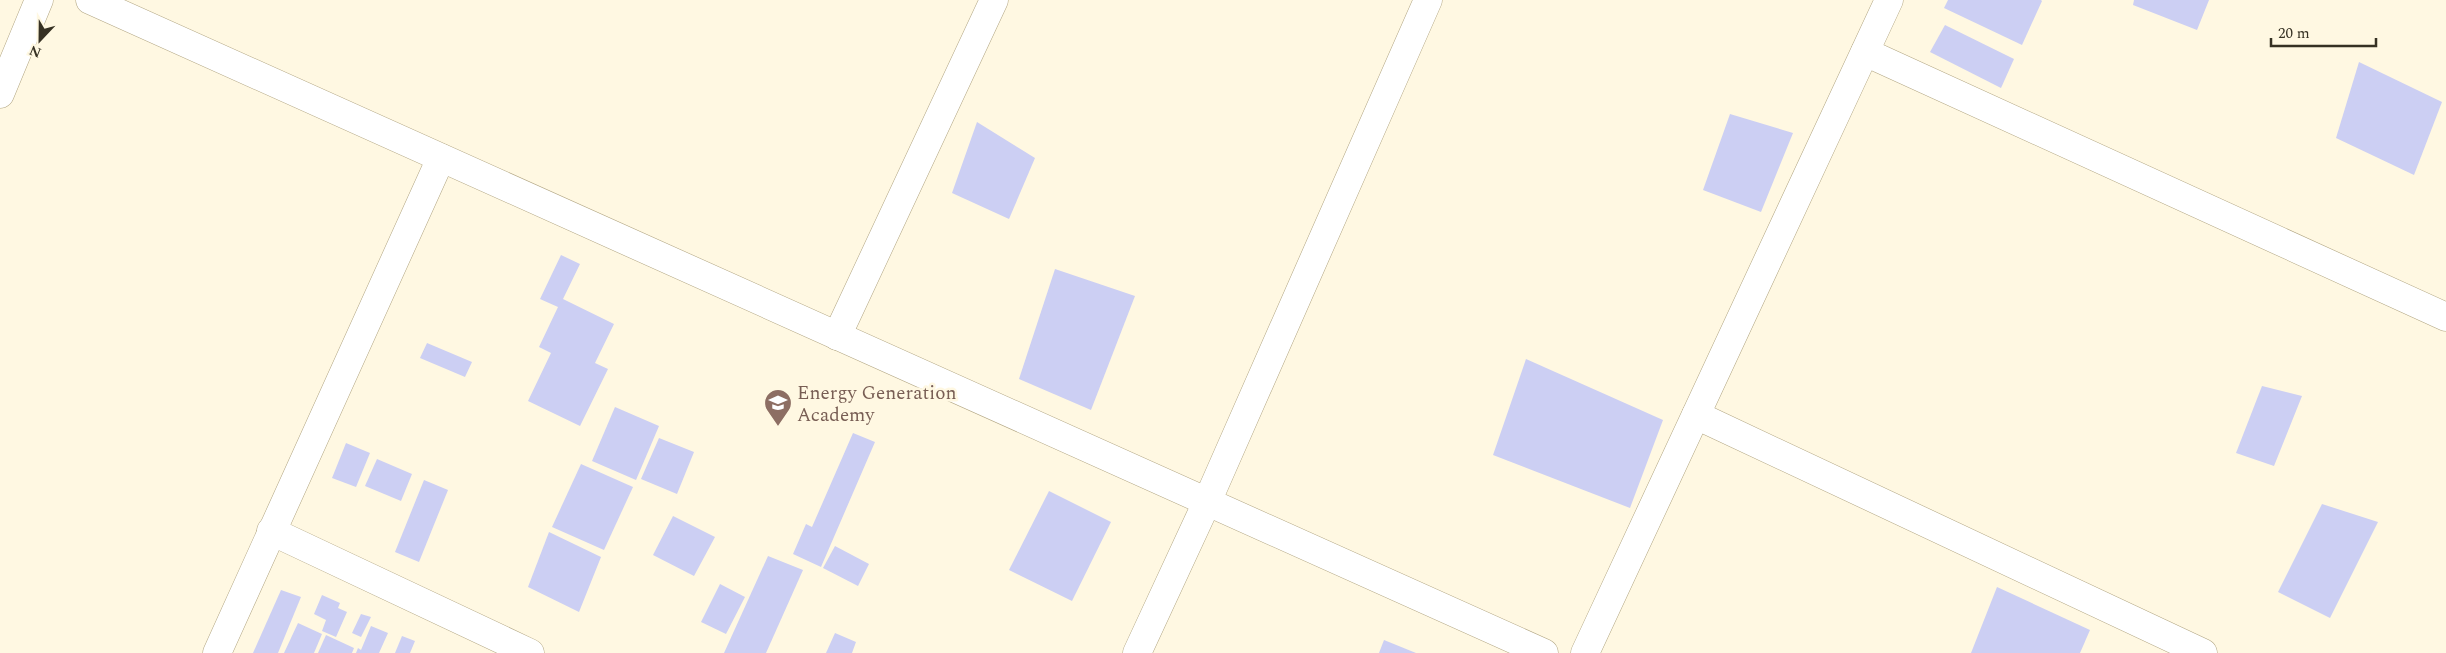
<svg xmlns="http://www.w3.org/2000/svg" width="2446" height="653" font-family="Spectral,serif">
<style>
.building{fill:#cccff3}
.lines{fill:none;stroke-linecap:round;stroke-linejoin:round}
.minor-casing{stroke:#b1a582;stroke-width:29}
.minor{stroke:#fff;stroke-width:28}
.labels{text-anchor:middle;stroke-width:5;stroke-linejoin:round;paint-order:stroke}
.education-label{font-size:19px;fill:#785e54;stroke:#fff8e2;text-anchor:start}
</style>
<rect width="100%" height="100%" fill="#fff8e2"/>
<g class="building">
<path d="M1948,0H2041L2042,1L2022,45L1944,8Z"/>
<path d="M2134,0H2209L2197,30L2133,5Z"/>
<path d="M1945,25L2014,59L2001,88L1930,52Z"/>
<path d="M2359,62L2442,102L2414,175L2336,138Z"/>
<path d="M1730,114L1793,133L1761,212L1703,190Z"/>
<path d="M977,122L1035,158L1009,219L952,193Z"/>
<path d="M561,255L580,264L563,299L614,324L595,363L608,369L580,426L528,401L551,353L539,347L558,307L540,299Z"/>
<path d="M1055,269L1135,296L1091,410L1019,379Z"/>
<path d="M427,343L472,362L465,377L420,358Z"/>
<path d="M1526,359L1663,420L1630,508L1493,455Z"/>
<path d="M2262,386L2302,396L2274,466L2236,453Z"/>
<path d="M615,407L659,426L636,480L592,461Z"/>
<path d="M853,433L875,442L821,567L793,554L806,524L812,527Z"/>
<path d="M659,438L694,452L677,494L641,479Z"/>
<path d="M346,443L370,453L356,487L332,478Z"/>
<path d="M377,459L412,474L401,501L365,486Z"/>
<path d="M581,464L633,487L604,550L552,527Z"/>
<path d="M424,480L448,490L419,562L395,552Z"/>
<path d="M1049,491L1111,522L1072,601L1009,570Z"/>
<path d="M2322,504L2378,522L2330,618L2278,592Z"/>
<path d="M673,516L715,537L694,576L653,555Z"/>
<path d="M549,532L601,557L579,612L528,587Z"/>
<path d="M835,546L869,564L858,586L823,568Z"/>
<path d="M768,556L803,570L766,653H724Z"/>
<path d="M720,584L745,597L726,634L701,622Z"/>
<path d="M1997,587L2090,630L2080,653H1971Z"/>
<path d="M281,590L301,597L278,653H253Z"/>
<path d="M322,595L340,603L338,608L347,612L336,637L322,631L326,620L314,614Z"/>
<path d="M361,614L371,617L361,637L352,633Z"/>
<path d="M298,623L322,634L314,653H284Z"/>
<path d="M371,626L388,633L379,653H356L358,648L361,650Z"/>
<path d="M835,633L856,642L852,653H826Z"/>
<path d="M326,635L354,648L352,653H318Z"/>
<path d="M402,636L415,641L410,653H395Z"/>
<path d="M1384,640L1416,653H1379Z"/>
</g>
<g class="lines">
<defs>
<g id="minor">
<path d="M90,0L1544,653"/>
<path d="M1865,52L2446,317"/>
<path d="M0,94L39,0"/>
<path d="M837,336L994,0"/>
<path d="M1696,415L2203,653"/>
<path d="M271,531L530,653"/>
<path d="M217,653L441,158"/>
<path d="M1137,653L1207,502L1428,0"/>
<path d="M1585,653L1889,0"/>
</g>
</defs>
<use href="#minor" class="minor-casing"/>
<use href="#minor" class="minor"/>
</g>
<defs>
<symbol id="university-pin" viewBox="-11 -11 22 30"><path d="M0 17L-7.5 6A9.5 9.5 0 1 1 7.5 6Z" fill="#8d6e63" stroke="#fff8e2"/><path d="M0-5L7-2L0 1L-7-2ZM-4 1L0 2.5L4 1V4Q0 6-4 4Z" fill="#fff"/></symbol>
</defs>
<g fill-rule="evenodd">
<use href="#university-pin" x="762" y="387" width="32" height="43"/>
</g>
<g class="labels">
<g class="education-label">
<text x="797" y="399">Energy Generation<tspan x="797" dy="22">Academy</tspan></text>
</g>
</g>
<g transform="translate(40 40) rotate(202)" stroke="#fff8e2" stroke-width="4" paint-order="stroke">
<path d="M0-4L9 19L0 12L-9 19Z" fill="#363123"/>
<text y="-8" font-size="14" font-weight="bold" text-anchor="middle" fill="#363123">N</text>
</g>
<path d="M2271 38v8h105v-8" fill="none" stroke="#363123" stroke-width="2.5"/>
<text x="2278" y="38" font-size="15" fill="#363123" stroke="#fff8e2" stroke-width="4" paint-order="stroke">20 m</text>
</svg>
